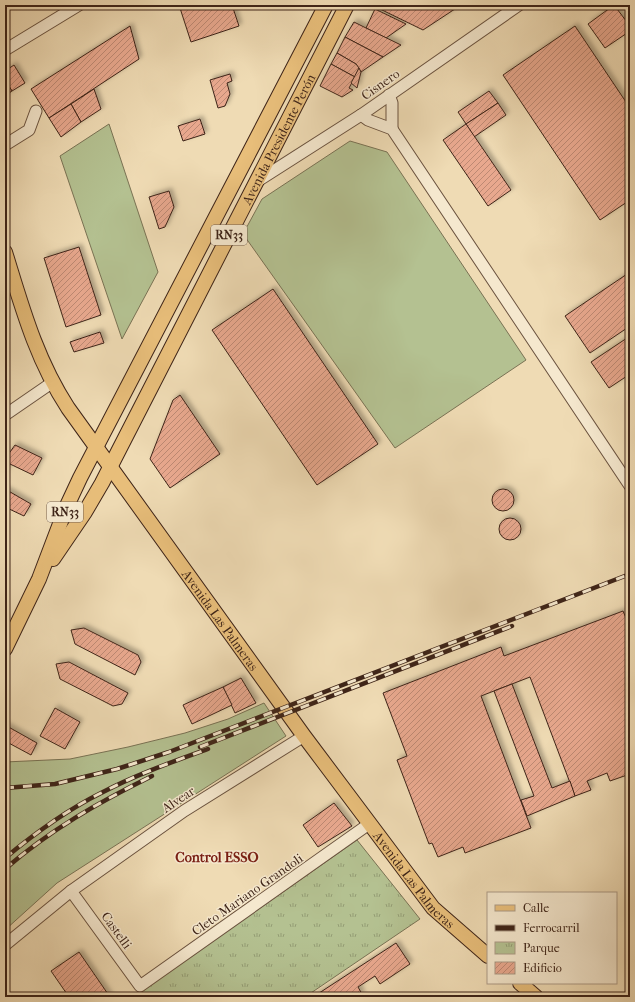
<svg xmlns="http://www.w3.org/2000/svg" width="635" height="1002" font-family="'IM FELL French Canon',serif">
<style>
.green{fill:#b4c191;stroke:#797254}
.park{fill:url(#park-tufts);stroke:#797254}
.building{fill:url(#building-hatch);stroke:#3e2418;filter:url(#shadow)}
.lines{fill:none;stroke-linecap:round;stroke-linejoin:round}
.minor-casing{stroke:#6a523f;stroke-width:13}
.major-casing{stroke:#3e2418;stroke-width:16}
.minor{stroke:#f5e8ce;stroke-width:11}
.major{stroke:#e8be7a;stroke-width:14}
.rail-casing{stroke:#3e2418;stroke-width:4.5}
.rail{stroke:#f5e8ce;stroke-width:3;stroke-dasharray:9;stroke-linecap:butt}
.labels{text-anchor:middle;stroke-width:3;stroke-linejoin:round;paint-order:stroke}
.shield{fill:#f5e8ce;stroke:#755f4f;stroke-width:1}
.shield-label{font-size:12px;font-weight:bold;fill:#3e2418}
.street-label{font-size:13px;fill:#3e2418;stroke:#f5e8ce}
.neighbourhood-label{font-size:14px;font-weight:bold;fill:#7a1f14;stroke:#f5e8ce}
</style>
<defs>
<pattern id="park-tufts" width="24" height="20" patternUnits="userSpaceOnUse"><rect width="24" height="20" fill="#b4c191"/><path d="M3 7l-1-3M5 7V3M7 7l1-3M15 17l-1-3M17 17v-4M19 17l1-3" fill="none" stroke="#949d75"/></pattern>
<pattern id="building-hatch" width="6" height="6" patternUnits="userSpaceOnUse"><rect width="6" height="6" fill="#e8a88e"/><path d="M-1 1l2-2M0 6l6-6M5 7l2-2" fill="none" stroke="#bd8973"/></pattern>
<filter id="shadow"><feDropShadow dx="3" dy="-3" stdDeviation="2" flood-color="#0004"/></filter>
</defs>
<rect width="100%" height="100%" fill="#efdbb4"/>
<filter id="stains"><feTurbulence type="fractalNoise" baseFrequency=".005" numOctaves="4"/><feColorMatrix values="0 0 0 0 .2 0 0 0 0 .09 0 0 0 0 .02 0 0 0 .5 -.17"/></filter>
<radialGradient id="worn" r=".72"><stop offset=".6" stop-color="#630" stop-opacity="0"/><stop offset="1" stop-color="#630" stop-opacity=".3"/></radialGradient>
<g class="green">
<path d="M109,124L158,272L122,339L60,156Z"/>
<path d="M350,141L387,152L526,360L395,448L243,234L262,199Z"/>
<path d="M264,703L286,736L57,883L5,930V762L70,759L128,747L185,733L228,719Z"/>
</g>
<path class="park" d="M357,840L420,919L305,997H138L136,995Z"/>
<g class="building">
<path d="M179,5H232L239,26L191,42Z"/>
<path d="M380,5H461L423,30L378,8Z"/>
<path d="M614,5L630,26V31L605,48L588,24Z"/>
<path d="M375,9L406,24L386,38L366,28Z"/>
<path d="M354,22L366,28L401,45L383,57L345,37Z"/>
<path d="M130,26L139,59L49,118L31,89Z"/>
<path d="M575,26L630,108V200L600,220L503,75Z"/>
<path d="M345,37L383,57L361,72L356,64L337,53Z"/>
<path d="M337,53L356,64L359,68L355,77L331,64Z"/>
<path d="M331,64L355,77L349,88L353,90L342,97L320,86Z"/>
<path d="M14,65L25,83L12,91L5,80V71Z"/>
<path d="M359,68L361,72L357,88L351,83Z"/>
<path d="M230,74L232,81L227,83L230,94L225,106L218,108L210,80Z"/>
<path d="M5,80L12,91L5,96Z"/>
<path d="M94,89L101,109L81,122L71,104Z"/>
<path d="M489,91L498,103L466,124L458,112Z"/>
<path d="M498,103L506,115L474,137L466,124Z"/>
<path d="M71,104L81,122L61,137L49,118Z"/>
<path d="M200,119L205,134L183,141L178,126Z"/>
<path d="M466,124L511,190L488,206L443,140Z"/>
<path d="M169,191L174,207L165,227L159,229L149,197Z"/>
<path d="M79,247L101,315L66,327L44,258Z"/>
<path d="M630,272V326L590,353L565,316Z"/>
<path d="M273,289L378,444L317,485L212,330Z"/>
<path d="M100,332L104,343L74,352L70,342Z"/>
<path d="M630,336V374L609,388L591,362Z"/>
<path d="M180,395L220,454L170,488L150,459L173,400Z"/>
<path d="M15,445L42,458L33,475L10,464L5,473V459Z"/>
<path d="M5,489L31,504L24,516L5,507Z"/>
<circle cx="503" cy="500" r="11"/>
<circle cx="510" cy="529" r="11"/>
<path d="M623,611L630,628V774L610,781L607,773L587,781L591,790L575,796L530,677L481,696L531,828L465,853L463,847L438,857L432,843L429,844L397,760L407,756L383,693L501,647L504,656Z"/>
<path d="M84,628L138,655L141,662L135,675L75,644L71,630Z"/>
<path d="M69,662L128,693L122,704L113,706L60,679L56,664Z"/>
<path d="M241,678L256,703L235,713L223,687Z"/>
<path d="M512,684L552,788L570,781L575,796L527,816L521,800L534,796L494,691Z"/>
<path d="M223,687L232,705L192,724L183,705Z"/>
<path d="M55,708L80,722L65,749L40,736Z"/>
<path d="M5,725L37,743L31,755L5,741Z"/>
<path d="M334,803L352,826L318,847L303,825Z"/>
<path d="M396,943L410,964L380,984L375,976L358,987L362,994L357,997H313Z"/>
<path d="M79,952L110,997H69L51,971Z"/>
</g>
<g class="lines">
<defs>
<g id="minor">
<path d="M5,50L79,5"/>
<path d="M389,95L392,103V129"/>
<path d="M361,115L368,120L392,129L630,486"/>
<path d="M5,145L29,130L36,111"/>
<path d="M256,182L361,115L519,5"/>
<path d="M5,415L53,382"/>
<path d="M71,891L140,986L369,824"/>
<path d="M5,945L71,891L184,811L304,736"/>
</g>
<g id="major">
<path id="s1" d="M5,252C22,307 36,359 68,408L304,736L433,908L488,956"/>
<path id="s2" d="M53,559L85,512L102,483L347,5"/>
<path d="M5,649L39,579L66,508L80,478L326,5"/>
<path d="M520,983L536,997"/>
</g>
</defs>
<use href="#minor" class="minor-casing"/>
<use href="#major" class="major-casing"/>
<use href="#minor" class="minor"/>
<use href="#major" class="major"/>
<defs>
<g id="rail">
<path d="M200,747L512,626"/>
<path d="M5,788L55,784L117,769L169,752L630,574"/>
<path d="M5,858C34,834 67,810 101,793C135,775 172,762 208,749"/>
<path d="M5,869C50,830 99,802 152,776"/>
</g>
</defs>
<use href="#rail" class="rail-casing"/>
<use href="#rail" class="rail"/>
</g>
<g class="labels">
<g class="shield">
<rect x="211" y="225" width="36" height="20" rx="3"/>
<rect x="47" y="502" width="36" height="20" rx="3"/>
</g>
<g class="shield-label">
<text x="229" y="239">RN33</text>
<text x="65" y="516">RN33</text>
</g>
<g class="street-label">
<text transform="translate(380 84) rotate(-35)" y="5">Cisnero</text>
<text dy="5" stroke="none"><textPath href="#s2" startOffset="477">Avenida Presidente Perón</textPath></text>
<text dy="5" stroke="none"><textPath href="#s1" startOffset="430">Avenida Las Palmeras</textPath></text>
<text transform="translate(178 799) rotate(-34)" y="5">Alvear</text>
<text dy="5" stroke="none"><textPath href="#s1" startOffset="754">Avenida Las Palmeras</textPath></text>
<text transform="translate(247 894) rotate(-35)" y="5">Cleto Mariano Grandoli</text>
<text transform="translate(117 930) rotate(54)" y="5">Castelli</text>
</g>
<g class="neighbourhood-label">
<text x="217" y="862">Control ESSO</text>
</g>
</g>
<rect width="635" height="1002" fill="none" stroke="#efdbb4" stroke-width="20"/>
<rect x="6" y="6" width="623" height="990" fill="none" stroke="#3e2418" stroke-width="2"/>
<rect x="10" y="10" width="615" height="982" fill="none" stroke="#3e2418"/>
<rect x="487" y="892" width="130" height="92" fill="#f5e8ce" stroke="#ac9a85"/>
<rect x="495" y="905" width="20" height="6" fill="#e8be7a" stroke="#ac9a85"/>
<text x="523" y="912" font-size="12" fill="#3e2418">Calle</text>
<rect x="495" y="925" width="20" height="6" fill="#3e2418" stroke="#ac9a85"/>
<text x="523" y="932" font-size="12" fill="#3e2418">Ferrocarril</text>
<rect x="495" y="942" width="20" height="12" fill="url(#park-tufts)" stroke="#ac9a85"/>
<text x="523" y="952" font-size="12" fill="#3e2418">Parque</text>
<rect x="495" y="962" width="20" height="12" fill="url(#building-hatch)" stroke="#ac9a85"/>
<text x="523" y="972" font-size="12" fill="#3e2418">Edificio</text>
<rect width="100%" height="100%" filter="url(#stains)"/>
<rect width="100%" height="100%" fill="url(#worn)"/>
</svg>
